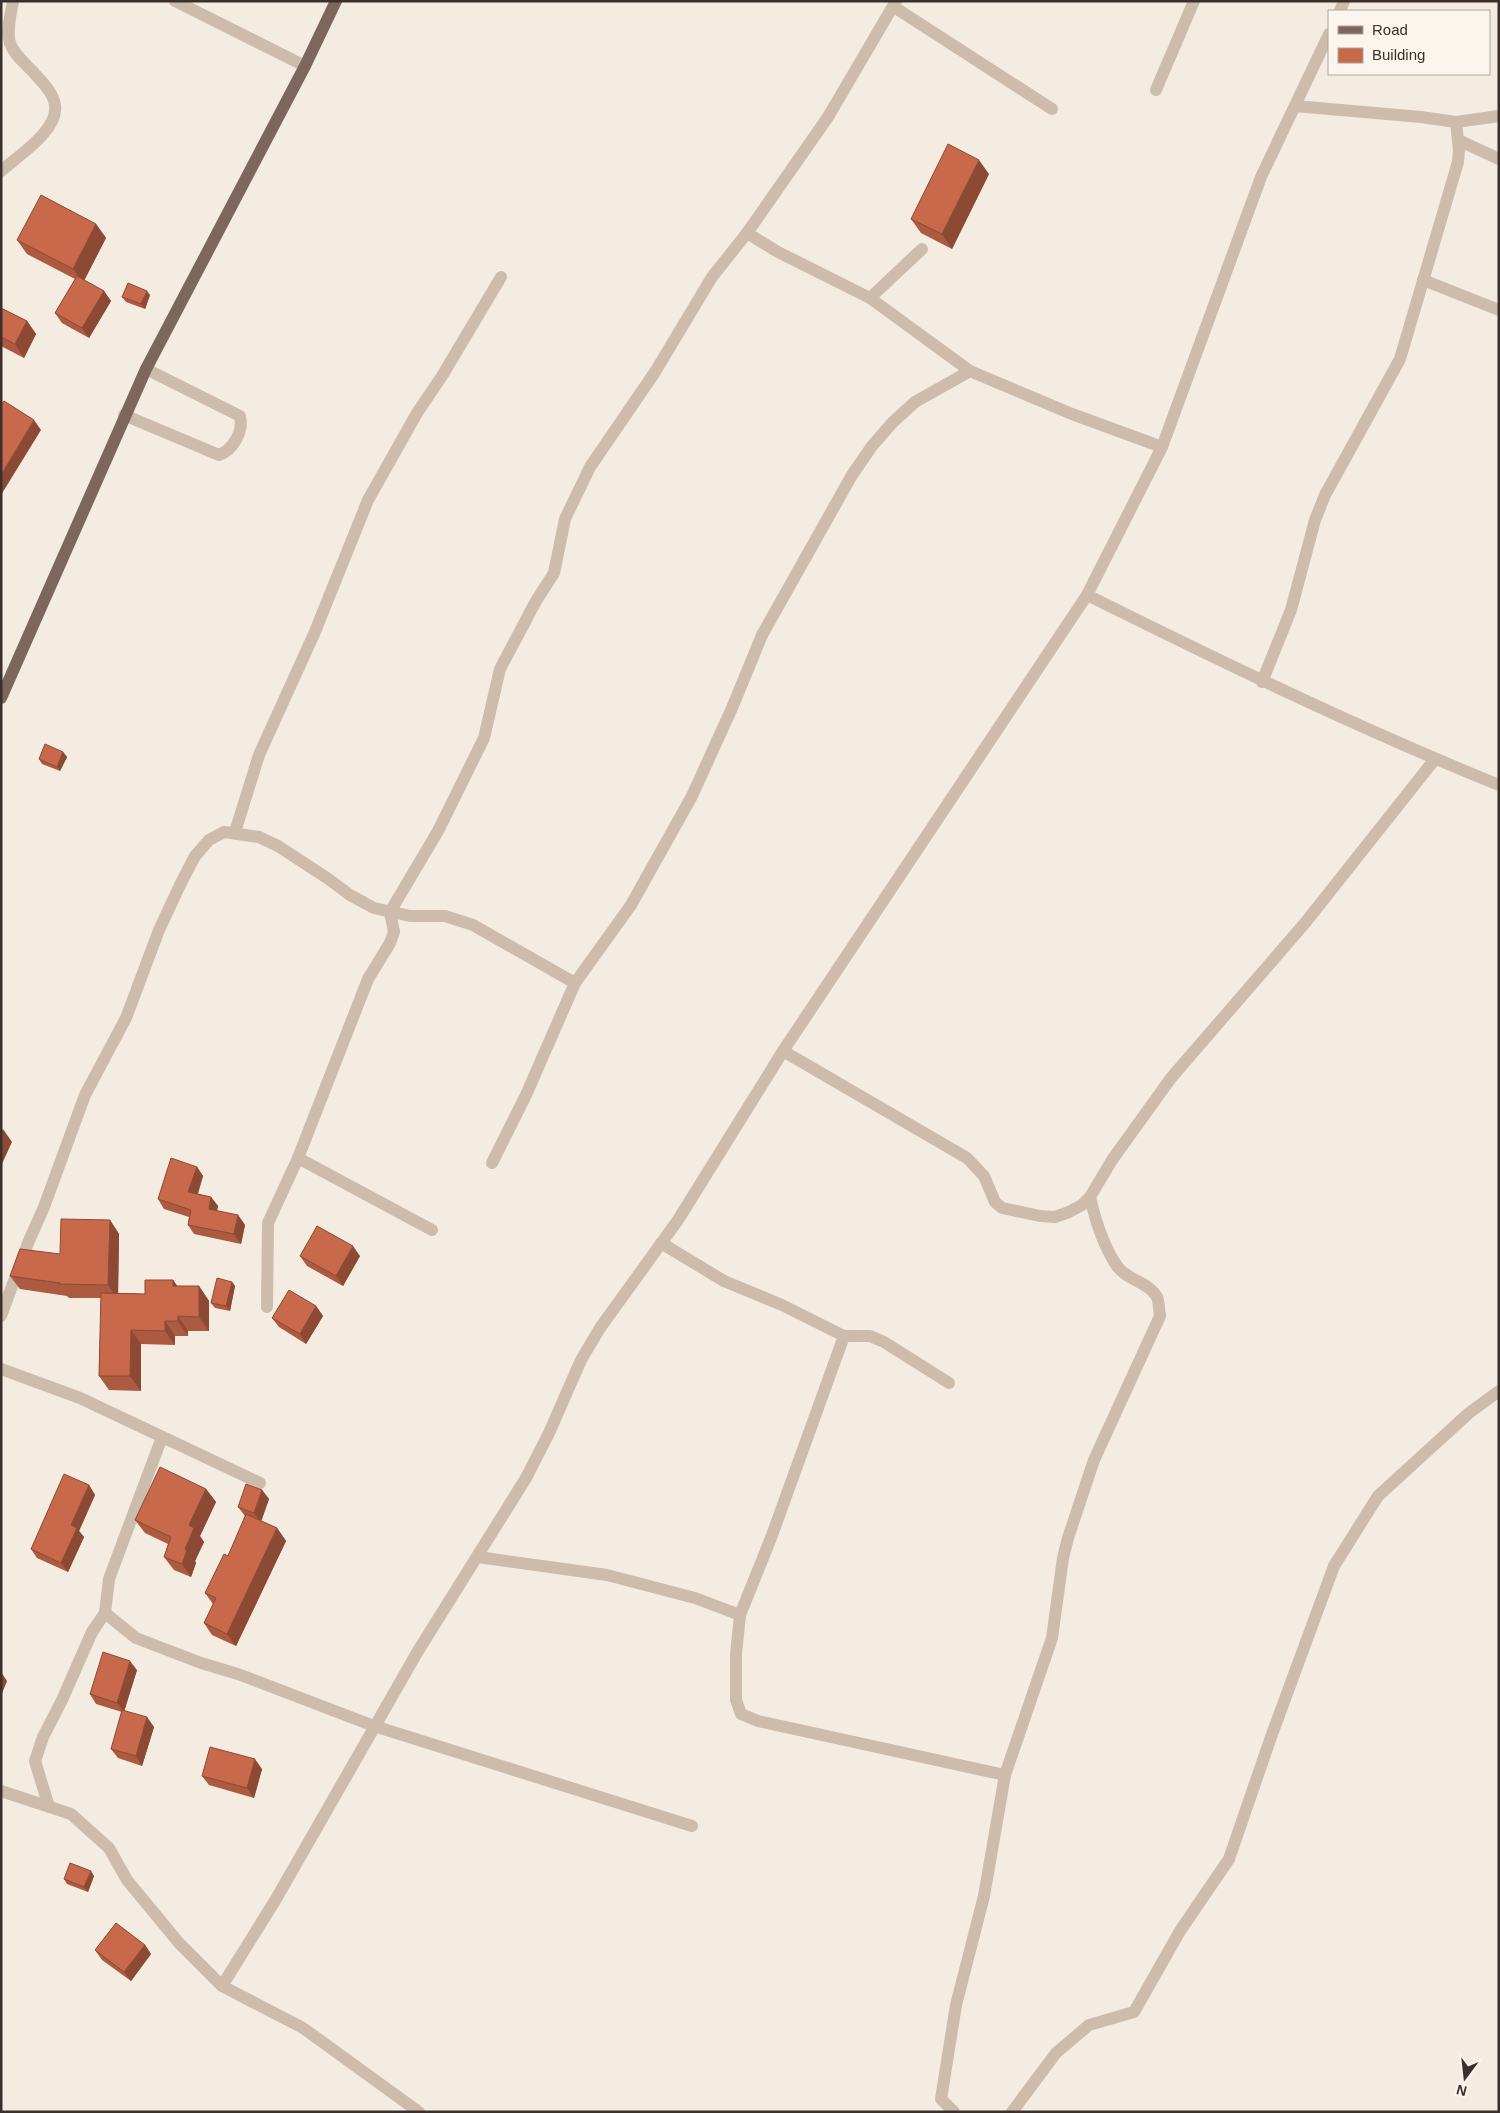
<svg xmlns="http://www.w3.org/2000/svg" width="1500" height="2113" font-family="Arial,sans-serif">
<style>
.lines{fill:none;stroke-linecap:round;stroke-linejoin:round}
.minor{stroke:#cdbbac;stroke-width:12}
.major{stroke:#7d675c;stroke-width:12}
.wall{fill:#ac5a40}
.shaded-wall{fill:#8c4a34}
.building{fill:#c8694b;stroke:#8c4a34}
</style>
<rect width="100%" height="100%" fill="#f4ebe1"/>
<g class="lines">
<g class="minor">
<path d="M175,1L305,66"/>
<path d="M896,1L828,117L747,233L778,252L870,298L970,371L1072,414L1162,447"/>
<path d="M894,7L1052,109"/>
<path d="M1340,11L1344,1"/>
<path d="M1156,90L1194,1"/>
<path d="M1295,106L1421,117L1456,122L1499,116"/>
<path d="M1458,140L1499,159"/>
<path d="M1,171C18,156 59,130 55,105C53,92 42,82 34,73C26,64 14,55 10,43C6,31 11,14 13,1"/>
<path d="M1423,280L1499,310"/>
<path d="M870,298L922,249"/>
<path d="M124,415L219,455C233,450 244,431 240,416L146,369"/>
<path d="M1087,595C1222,662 1358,728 1499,785"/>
<path d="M1262,682L1291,610L1315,520L1325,495L1400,359L1458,162L1459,150L1456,122"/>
<path d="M235,832L259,755L314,634L368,500L417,413L442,376L501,277"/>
<path d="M783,1051L967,1158L984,1176L995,1202L1002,1208L1040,1216L1055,1217L1069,1212L1082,1205L1090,1197L1112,1160L1171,1078L1305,923L1435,759"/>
<path d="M298,1158L432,1230"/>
<path d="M492,1163L526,1095L575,983L631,905L692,796L732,708L762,635L852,475L872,446L893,422L915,402L970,371"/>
<path d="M661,1243L724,1281L782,1305L844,1336H870L884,1342L949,1383"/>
<path d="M267,1307L268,1223L298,1158L368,979L390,943L394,932L390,912L438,831L484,738L500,669L536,601L554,573L565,519L590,467L655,372L712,277L747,233"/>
<path d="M1,1316L28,1243L44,1207L85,1095L126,1018L159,930L181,883L195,856L209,840L224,832L259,837L278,846L327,878L350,895L374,908L410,916H445L473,925L575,983"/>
<path d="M844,1336L771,1538L740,1615L736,1654V1700L741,1714L758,1721L1005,1775"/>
<path d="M1,1369L80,1398L260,1483"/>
<path d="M478,1557L607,1575L695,1598L740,1615"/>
<path d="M105,1613L136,1638L201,1663L238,1674L374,1726L692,1826"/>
<path d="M1,1791L71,1814L109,1848L127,1880L179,1943L222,1986L303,2028L419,2112"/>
<path d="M49,1807L35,1761L43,1737L62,1700L92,1632L105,1613L109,1579L162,1437"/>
<path d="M222,1986L276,1899L418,1651L526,1478L549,1433L581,1360L600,1328L678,1220L783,1051L1087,595L1162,447L1261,177L1329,34"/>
<path d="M954,2112L941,2099L956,2005L984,1896L1005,1775L1052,1638L1063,1558L1068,1538L1094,1460L1160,1316C1159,1309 1159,1302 1157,1297C1149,1282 1126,1280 1117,1266C1104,1247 1095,1219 1090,1197"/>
<path d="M1012,2112L1056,2053L1089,2025L1134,2012L1180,1931L1229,1859L1271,1737L1334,1566L1378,1496L1469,1413L1499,1391"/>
</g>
<path class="major" d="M1,698L146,369L305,66L336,1"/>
</g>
<g class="wall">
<path d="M989,174L952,249L921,233L911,219Z"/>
<path d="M96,224L106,238L84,280L104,291L111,301L89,338L62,323L55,313L75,279L27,254L17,240Z"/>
<path d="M150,295L145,309L126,302L122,297Z"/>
<path d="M1,308L27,321L36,334L24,358L1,346Z"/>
<path d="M63,752L67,757L60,771L42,764L39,759Z"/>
<path d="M197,1167L203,1176L198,1194L211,1197L218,1206L217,1211L238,1215L245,1225L241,1244L194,1234L188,1225L189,1217L164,1209L158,1199Z"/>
<path d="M110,1220L119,1234L118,1293L145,1294L173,1280L177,1286H199L209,1301V1331H188V1336H175V1345L141,1344V1391L109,1390L99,1376L101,1298H69L67,1296L20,1289L10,1276L60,1254Z"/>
<path d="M300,1256H360L343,1286L307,1266Z"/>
<path d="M232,1282L235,1286L230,1311L215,1308L211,1303Z"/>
<path d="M316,1306L323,1316L306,1344L279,1327L272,1318Z"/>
<path d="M89,1485L95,1495L79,1531L84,1537L68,1572L37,1558L31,1549Z"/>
<path d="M206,1489L216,1502L200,1536L204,1542L195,1561L196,1563L191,1577L174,1570L164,1557L168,1544L145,1533L135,1520Z"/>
<path d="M262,1490L269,1499L261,1521L277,1528L286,1541L236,1646L212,1635L204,1623L213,1604L205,1593L228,1556L245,1516L238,1507Z"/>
<path d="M137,1670L124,1711L154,1727L142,1766L118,1758L111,1749L122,1712L96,1704L90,1694Z"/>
<path d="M262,1769L254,1798L209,1785L202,1776Z"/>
<path d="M94,1876L88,1892L67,1884L64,1879Z"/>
<path d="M145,1945L151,1954L131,1981L102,1960L95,1950Z"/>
</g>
<g class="shaded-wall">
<path d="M979,160L989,174L952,249L942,234Z"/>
<path d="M96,224L106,238L83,283L73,269Z"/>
<path d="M104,291L111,301L89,338L82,328Z"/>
<path d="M147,291L150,295L145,309L141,304Z"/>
<path d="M27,321L36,334L24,358L15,344Z"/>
<path d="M34,420L41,430L1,495V475Z"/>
<path d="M63,752L67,757L60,771L57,767Z"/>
<path d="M3,1129L12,1142L1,1166V1133Z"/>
<path d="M197,1167L203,1176L195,1201L188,1192Z"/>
<path d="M211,1197L218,1206L215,1219L209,1209Z"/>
<path d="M238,1215L245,1225L241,1244L234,1234Z"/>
<path d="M110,1220L119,1234L118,1299L108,1285Z"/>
<path d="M353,1246L360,1256L343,1286L336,1276Z"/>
<path d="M173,1280L183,1294L173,1286Z"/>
<path d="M232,1282L235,1286L230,1311L226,1306Z"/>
<path d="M199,1286L209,1301V1331L199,1317Z"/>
<path d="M316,1306L323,1316L306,1344L300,1334Z"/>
<path d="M178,1316L188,1331V1336L178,1321Z"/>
<path d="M165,1321L175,1336V1345L165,1331Z"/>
<path d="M131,1330L141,1344V1391L130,1376Z"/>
<path d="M89,1485L95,1495L79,1531L84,1537L68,1572L61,1563L71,1525Z"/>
<path d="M206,1489L216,1502L200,1536L204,1542L195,1561L196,1563L191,1577L182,1564L189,1525Z"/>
<path d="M262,1490L269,1499L261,1522L254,1513Z"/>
<path d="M277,1528L286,1541L236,1646L227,1634Z"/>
<path d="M130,1661L137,1670L124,1712L117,1703Z"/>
<path d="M1,1672L7,1681L1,1696Z"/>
<path d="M147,1717L154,1727L142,1766L136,1756Z"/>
<path d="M255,1759L262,1769L254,1798L247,1788Z"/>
<path d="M91,1871L94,1876L88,1892L84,1887Z"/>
<path d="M145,1945L151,1954L131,1981L124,1972Z"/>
</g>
<g class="building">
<path d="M948,144L979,160L942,234L911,219Z"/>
<path d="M41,195L96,224L73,269L17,240Z"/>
<path d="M77,276L104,291L82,328L55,313Z"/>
<path d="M128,283L147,291L141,304L122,297Z"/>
<path d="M1,308L27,321L15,344L1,337Z"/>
<path d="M4,401L34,420L1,475V405Z"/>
<path d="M45,744L63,752L57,767L39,759Z"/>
<path d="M171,1158L197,1167L188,1192L211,1197L209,1209L238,1215L234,1234L188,1225L191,1210L158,1199Z"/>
<path d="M61,1219L110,1220L108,1285L59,1284L60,1283L10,1276L20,1249L60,1254Z"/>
<path d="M317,1226L353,1246L336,1276L300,1256Z"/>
<path d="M217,1278L232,1282L226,1306L211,1303Z"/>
<path d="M145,1280H173V1286H199V1317L178,1316V1321H165V1331L131,1330L130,1376H99L101,1293L145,1294Z"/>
<path d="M289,1290L316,1306L300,1334L272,1318Z"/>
<path d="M160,1467L206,1489L189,1525L194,1528L185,1549L187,1550L182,1564L164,1557L171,1537L135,1520Z"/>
<path d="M64,1474L89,1485L71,1525L77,1528L61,1563L31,1549Z"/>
<path d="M246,1484L262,1490L254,1513L238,1507Z"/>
<path d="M246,1514L277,1528L227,1634L204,1623L216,1598L205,1593L224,1554L228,1556Z"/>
<path d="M103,1652L130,1661L117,1703L90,1694Z"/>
<path d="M122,1710L147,1717L136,1756L111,1749Z"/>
<path d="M210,1747L255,1759L247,1788L202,1776Z"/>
<path d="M70,1863L91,1871L84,1887L64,1879Z"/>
<path d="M116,1923L145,1945L124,1972L95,1950Z"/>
</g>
<rect width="1500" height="2113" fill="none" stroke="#3b302b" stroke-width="5"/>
<rect x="1328" y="10" width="162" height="65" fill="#fbf5ee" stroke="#aea6a0"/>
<rect x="1338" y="26" width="25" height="8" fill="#7d675c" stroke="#aea6a0"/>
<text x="1372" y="35" font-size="15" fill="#3b302b">Road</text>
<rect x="1338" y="48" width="25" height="15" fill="#c8694b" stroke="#aea6a0"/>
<text x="1372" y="60" font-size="15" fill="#3b302b">Building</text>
<g transform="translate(1465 2078) rotate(195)" stroke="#fbf5ee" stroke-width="4" paint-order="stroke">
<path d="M0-4L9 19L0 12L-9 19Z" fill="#3b302b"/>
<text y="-8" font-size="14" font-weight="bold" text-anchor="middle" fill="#3b302b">N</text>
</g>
</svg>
